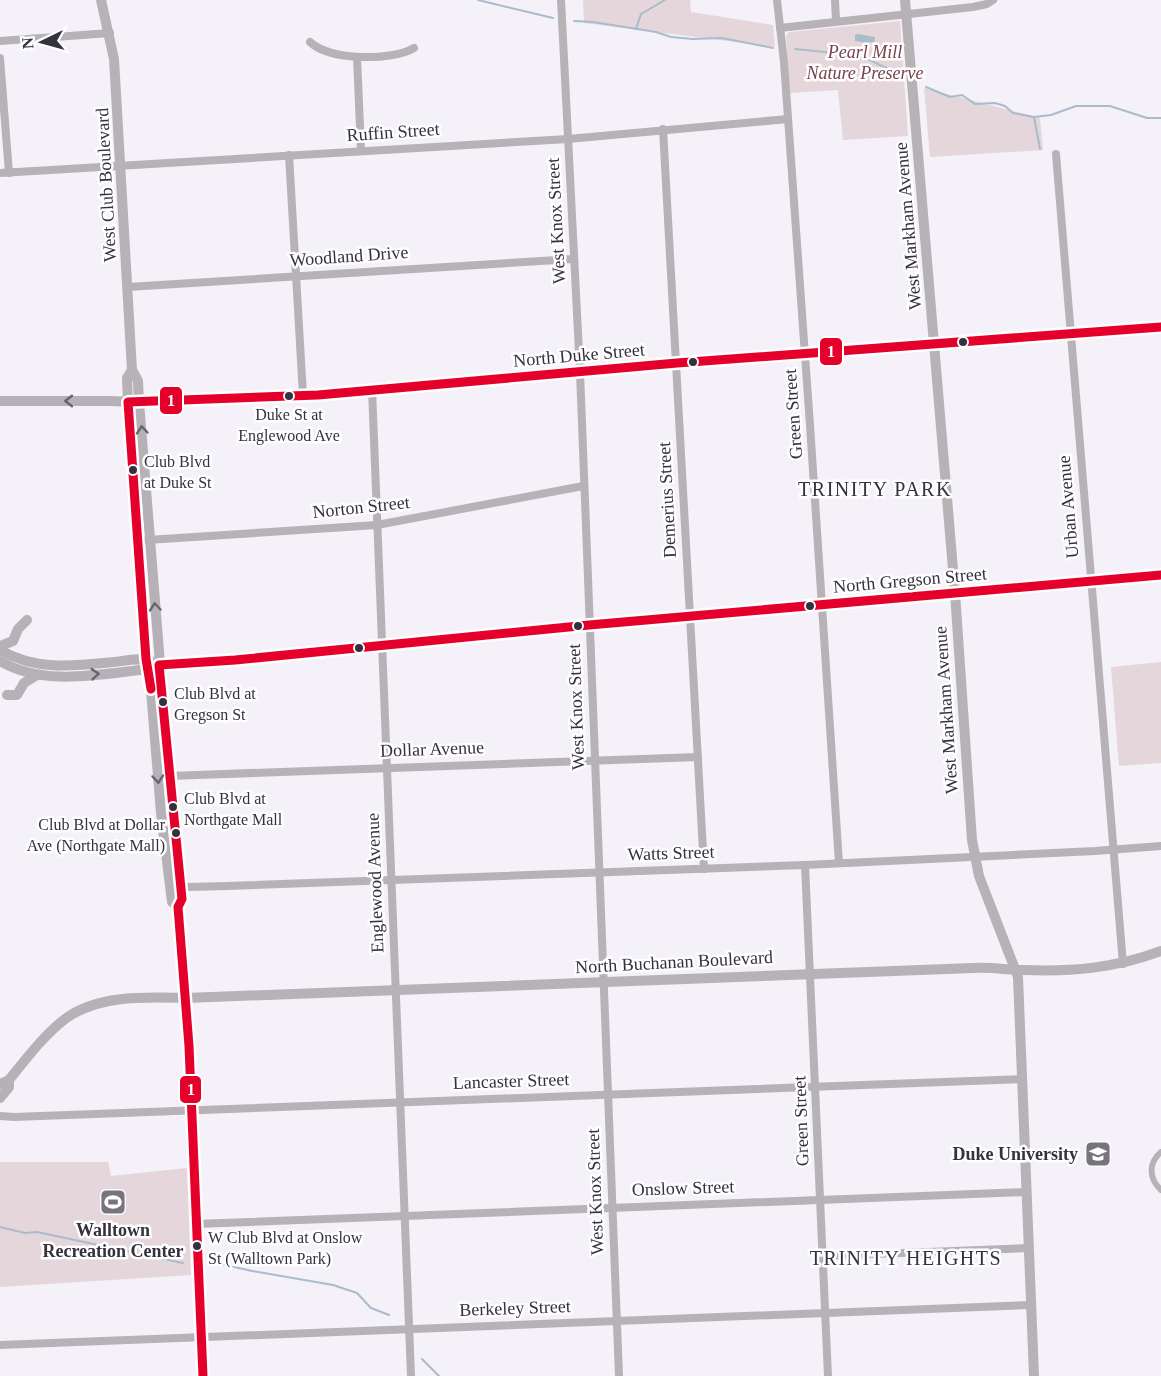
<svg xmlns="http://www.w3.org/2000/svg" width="1161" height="1376" font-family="Georgia,serif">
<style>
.green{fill:#e5d6db}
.water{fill:#a9bcca}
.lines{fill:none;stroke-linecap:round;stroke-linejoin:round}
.stream{stroke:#a9bcca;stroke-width:2}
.pedestrian{stroke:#b6b2b6;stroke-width:6}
.minor{stroke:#b6b2b6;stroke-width:8}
.tertiary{stroke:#b6b2b6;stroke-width:10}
.secondary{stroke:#b5b1b6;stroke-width:10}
.bus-1-casing{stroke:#fefefe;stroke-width:14}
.bus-1{stroke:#e4002b;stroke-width:9}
.oneway{stroke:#68646d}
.bus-dot{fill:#35313d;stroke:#fefefe;stroke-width:2}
.labels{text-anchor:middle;stroke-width:5;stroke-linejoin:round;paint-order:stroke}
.bus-label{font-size:16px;fill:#35313d;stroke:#fefefe;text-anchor:start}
.park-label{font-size:18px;font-style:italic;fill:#76434c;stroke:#fefefe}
.street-label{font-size:18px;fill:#35313d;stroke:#fefefe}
.poi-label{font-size:18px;font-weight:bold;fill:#35313d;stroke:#fefefe;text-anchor:end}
.neighbourhood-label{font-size:20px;letter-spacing:1.5px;fill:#35313d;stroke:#fefefe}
.line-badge{stroke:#fefefe;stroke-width:2}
.badge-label{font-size:16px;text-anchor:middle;font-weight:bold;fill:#fff}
</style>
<rect width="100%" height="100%" fill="#f4f1f8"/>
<g class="green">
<path d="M583,0H690L691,12L773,25L775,47L584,23Z"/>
<path d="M900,21L908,136L843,140L838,90L790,93L786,36L789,32Z"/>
<path d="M924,88L1040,118L1043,150L930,157Z"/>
<path d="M1161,662V763L1119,766L1111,667Z"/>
<path d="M0,1162H108L111,1176L187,1168L191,1275L0,1287Z"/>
</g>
<path class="water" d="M858,34L875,37V40L874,42L866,43L855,41V35Z"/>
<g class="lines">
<g class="stream">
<path d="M478,0L553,18"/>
<path d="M574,21L593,22L656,32L671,37L693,39L722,38L773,48"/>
<path d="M636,29L641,14L665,0"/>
<path d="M795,49L845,54L870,60L900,75"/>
<path d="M926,87L950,97L962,95L975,104L995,103L1005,106L1013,113L1034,117L1051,115L1076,106H1110L1147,118H1161"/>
<path d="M1034,117L1040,149"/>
<path d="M0,1227L25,1233L37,1232L183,1263"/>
<path d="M212,1262L252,1271L333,1285L357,1293L371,1308L389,1315"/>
<path d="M422,1359L439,1376"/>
</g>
<path class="pedestrian" d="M1161,1152C1148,1163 1149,1179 1161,1190"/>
<g class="minor">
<path d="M561,0L580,372L619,1376"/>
<path d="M777,0L784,62L810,425L839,863"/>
<path d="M835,0L836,21"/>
<path d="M780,28L973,7L987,4L993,0"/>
<path d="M0,41L110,33"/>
<path d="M310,42C330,61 392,61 414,48"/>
<path d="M357,57L361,151"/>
<path d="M0,58L9,173"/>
<path d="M663,129L704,869"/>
<path d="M1056,154L1123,964"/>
<path d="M289,155L303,395"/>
<path d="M0,173L568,139L788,119"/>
<path d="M128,287L573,259"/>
<path d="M372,389L411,1376"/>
<path d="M147,540L377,525L583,486"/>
<path d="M169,776L698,757"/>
<path d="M805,865L828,1376"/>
<path d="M181,886L189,887L226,886L805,865L1095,851L1161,846"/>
<path d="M0,1116L14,1117L1023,1079"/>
<path d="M196,1224L1026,1192"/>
<path d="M823,1256L1029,1248"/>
<path d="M0,1345L1031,1305"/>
</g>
<g class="tertiary">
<path d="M101,0L114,59L132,370L138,381L139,402"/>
<path d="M905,0L955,593L972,840L979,876L1018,977L1034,1376"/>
<path d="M128,402L127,378L132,370"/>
<path d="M203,1376L186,998L973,968C991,967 1007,970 1024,970C1072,972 1116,968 1161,951"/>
</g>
<g class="secondary">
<path d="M0,401H107L139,402L318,395L677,363L1161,327"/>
<path d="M128,402L139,541L146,659L150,678L161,813L172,902L178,907"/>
<path d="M0,646L13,641L18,629L27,620"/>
<path d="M0,650C36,671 74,666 114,662C125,661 140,657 151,661"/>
<path d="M0,661C44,687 100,674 149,669L159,665L235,660L589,625L1161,575"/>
<path d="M7,695H17L24,683L37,675"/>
<path d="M0,1084L9,1080C26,1059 44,1035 65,1019C98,994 148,997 186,998L178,907L182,899L169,776L139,402"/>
<path d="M0,1098L9,1087V1080"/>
</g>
<defs>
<g id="bus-1">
<path d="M151,689L146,659L128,402L318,395L677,363L1161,327"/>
<path d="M203,1376L189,1046L178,907L182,899L159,665L235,660L589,625L1161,575"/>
</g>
</defs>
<use href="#bus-1" class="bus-1-casing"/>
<use href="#bus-1" class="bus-1"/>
</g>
<defs><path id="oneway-chevron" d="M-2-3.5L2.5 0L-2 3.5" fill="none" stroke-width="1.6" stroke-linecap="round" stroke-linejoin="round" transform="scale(1.5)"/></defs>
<g class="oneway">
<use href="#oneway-chevron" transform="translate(69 401) rotate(-180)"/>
<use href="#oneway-chevron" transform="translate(142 430) rotate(-95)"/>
<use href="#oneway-chevron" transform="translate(155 607) rotate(-95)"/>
<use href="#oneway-chevron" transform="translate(95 674) rotate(-5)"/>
<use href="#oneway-chevron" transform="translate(158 779) rotate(85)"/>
</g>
<defs>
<symbol id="university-square" viewBox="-11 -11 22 22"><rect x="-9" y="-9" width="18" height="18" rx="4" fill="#78747e" stroke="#fefefe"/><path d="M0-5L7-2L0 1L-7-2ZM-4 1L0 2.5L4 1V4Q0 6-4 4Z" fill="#fff"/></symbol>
<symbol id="stadium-square" viewBox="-11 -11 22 22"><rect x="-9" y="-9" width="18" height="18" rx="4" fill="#78747e" stroke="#fefefe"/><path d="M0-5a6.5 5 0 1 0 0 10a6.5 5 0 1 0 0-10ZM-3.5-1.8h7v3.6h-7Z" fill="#fff"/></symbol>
</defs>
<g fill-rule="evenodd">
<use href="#university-square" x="1083" y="1139" width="30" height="30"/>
<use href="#stadium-square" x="98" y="1187" width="30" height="30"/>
</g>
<g class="bus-dot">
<circle cx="963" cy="342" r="5"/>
<circle cx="693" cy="362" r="5"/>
<circle cx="289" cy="396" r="5"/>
<circle cx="133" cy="470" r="5"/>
<circle cx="810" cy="606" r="5"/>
<circle cx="578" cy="626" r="5"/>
<circle cx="359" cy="648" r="5"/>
<circle cx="163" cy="702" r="5"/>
<circle cx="173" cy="807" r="5"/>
<circle cx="176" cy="833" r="5"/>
<circle cx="197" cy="1246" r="5"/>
</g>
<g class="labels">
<g class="bus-label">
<text x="289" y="420" text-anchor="middle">Duke St at<tspan x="289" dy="21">Englewood Ave</tspan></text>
<text x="144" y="467">Club Blvd<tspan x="144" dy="21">at Duke St</tspan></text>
<text x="174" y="699">Club Blvd at<tspan x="174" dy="21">Gregson St</tspan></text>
<text x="184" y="804">Club Blvd at<tspan x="184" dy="21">Northgate Mall</tspan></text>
<text x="165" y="830" text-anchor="end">Club Blvd at Dollar<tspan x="165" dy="21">Ave (Northgate Mall)</tspan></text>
<text x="208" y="1243">W Club Blvd at Onslow<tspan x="208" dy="21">St (Walltown Park)</tspan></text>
</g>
<g class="park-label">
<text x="865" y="58">Pearl Mill<tspan x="865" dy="21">Nature Preserve</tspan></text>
</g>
<g class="street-label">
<text transform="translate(393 132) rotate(-4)" y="6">Ruffin Street</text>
<text transform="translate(106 185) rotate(-93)" y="6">West Club Boulevard</text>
<text transform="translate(556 221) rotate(-93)" y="6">West Knox Street</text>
<text transform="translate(908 226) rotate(-95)" y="6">West Markham Avenue</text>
<text transform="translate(349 256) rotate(-4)" y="6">Woodland Drive</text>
<text transform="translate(579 355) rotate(-5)" y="6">North Duke Street</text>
<text transform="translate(793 414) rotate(-94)" y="6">Green Street</text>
<text transform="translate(667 500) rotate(-93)" y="6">Demerius Street</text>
<text transform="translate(361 507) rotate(-6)" y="6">Norton Street</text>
<text transform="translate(1068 507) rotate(-95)" y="6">Urban Avenue</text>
<text transform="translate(910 580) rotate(-5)" y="6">North Gregson Street</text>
<text transform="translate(576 707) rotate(-92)" y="6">West Knox Street</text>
<text transform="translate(946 710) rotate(-94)" y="6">West Markham Avenue</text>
<text transform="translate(432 749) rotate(-2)" y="6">Dollar Avenue</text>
<text transform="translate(671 853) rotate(-2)" y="6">Watts Street</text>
<text transform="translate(375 883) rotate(-92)" y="6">Englewood Avenue</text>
<text transform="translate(674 962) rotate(-3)" y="6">North Buchanan Boulevard</text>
<text transform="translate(511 1081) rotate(-2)" y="6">Lancaster Street</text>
<text transform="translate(801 1121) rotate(-92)" y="6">Green Street</text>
<text transform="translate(683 1188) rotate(-2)" y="6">Onslow Street</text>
<text transform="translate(595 1192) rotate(-92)" y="6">West Knox Street</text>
<text transform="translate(515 1308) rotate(-2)" y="6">Berkeley Street</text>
</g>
<g class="poi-label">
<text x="1078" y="1160">Duke University</text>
<text x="113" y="1236" text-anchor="middle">Walltown<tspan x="113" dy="21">Recreation Center</tspan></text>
</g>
<g class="neighbourhood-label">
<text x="875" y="496">TRINITY PARK</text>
<text x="906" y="1265">TRINITY HEIGHTS</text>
</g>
</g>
<g class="line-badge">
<rect x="819" y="337" width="24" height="29" rx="6" fill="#e4002b"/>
<rect x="159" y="386" width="24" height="29" rx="6" fill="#e4002b"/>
<rect x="179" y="1075" width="23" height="29" rx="6" fill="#e4002b"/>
</g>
<g class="badge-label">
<text x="831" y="357">1</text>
<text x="171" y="406">1</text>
<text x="191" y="1095">1</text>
</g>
<g transform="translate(42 42) rotate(265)" stroke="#fefefe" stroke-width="4.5" paint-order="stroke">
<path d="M0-4.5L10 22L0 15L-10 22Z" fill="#35313d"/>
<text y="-9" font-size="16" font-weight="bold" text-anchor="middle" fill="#35313d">N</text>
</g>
</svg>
